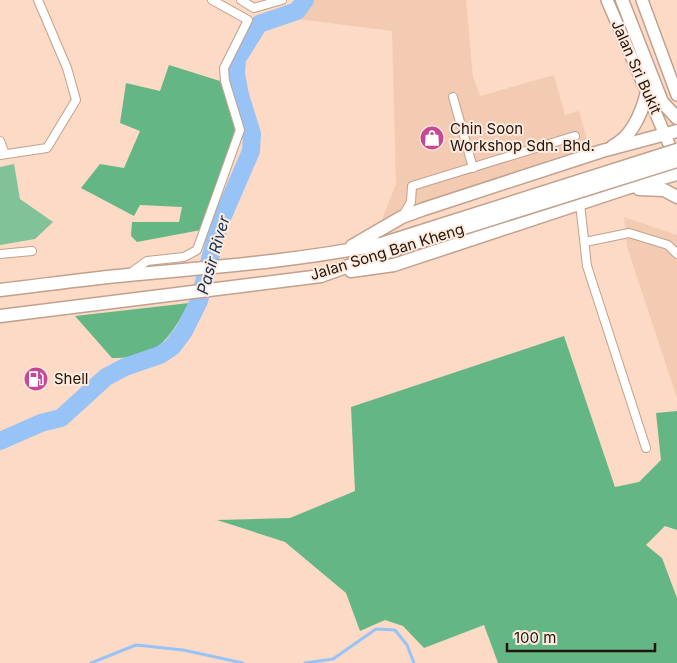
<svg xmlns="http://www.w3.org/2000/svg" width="677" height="663" font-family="Inter,sans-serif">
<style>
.built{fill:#f3cbb3}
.green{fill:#81c299}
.forest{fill:#65b685}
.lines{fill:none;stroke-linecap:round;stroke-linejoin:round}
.stream{stroke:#98c3f7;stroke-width:3}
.river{stroke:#98c3f7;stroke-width:18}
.street-casing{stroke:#c1a18d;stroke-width:10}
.secondary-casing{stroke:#c1a18d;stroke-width:14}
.primary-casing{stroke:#c1a18d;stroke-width:15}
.street{stroke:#fff;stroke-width:8}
.secondary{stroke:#fff;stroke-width:11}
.primary{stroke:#fff;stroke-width:12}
.primary-bridge-casing{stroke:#c1a18d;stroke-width:15;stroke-linecap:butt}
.primary-bridge{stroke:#fff;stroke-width:12}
.labels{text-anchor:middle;stroke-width:4;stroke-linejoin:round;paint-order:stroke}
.street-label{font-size:15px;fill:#21150e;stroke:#ffeade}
.poi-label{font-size:15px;fill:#21150e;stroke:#ffeade;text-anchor:start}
.water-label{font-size:16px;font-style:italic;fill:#0d335c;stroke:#ffeade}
</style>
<rect width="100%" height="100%" fill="#fcdac5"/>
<g class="built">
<path d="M312,0H466L473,77L480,96L554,75L565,115L579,111L589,146L382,219L396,184L392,31L298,19Z"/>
<path d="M624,217L677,235V398L627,247Z"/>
</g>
<path class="green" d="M14,164L20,199L53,222L35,239L0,245V167Z"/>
<g class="forest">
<path d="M169,65L220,81L235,130L201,230L137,242L131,236L132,222H179L182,207L140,205L134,216L81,188L100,164L124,168L140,131L120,123L126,83L160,91Z"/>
<path d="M189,303C169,339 158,359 112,358L75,316Z"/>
<path d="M564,336L615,487L639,482L661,460L656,413L677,411V530L665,526L646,545L662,558L677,598V663H498L484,625L424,648L403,626L385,620L360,631L346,593L285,542L217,520L290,518L355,491L351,407Z"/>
</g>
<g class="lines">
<g class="stream">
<path d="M91,663L136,645L183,650L243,663"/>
<path d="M305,663L333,659L376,629L395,630L407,645L414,663"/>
</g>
<path class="river" d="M0,441L41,423L61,418L106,377L125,367L160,355L172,347L184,331L199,301L219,225L251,151L252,134L240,95L236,74L237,59L259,24L297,11L305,0"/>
<defs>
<g id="street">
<path d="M241,0L254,8L282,0"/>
<path d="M453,97L473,168"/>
<path d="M0,141L5,154"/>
<path d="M0,155L47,148L76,100L67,68L38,0"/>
<path d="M580,204L587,266L646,448"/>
<path d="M402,217L411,202L412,186L575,136"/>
<path d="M585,242L629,233L668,245L677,254"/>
<path d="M0,254L32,251"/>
<path d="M129,274L147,261L184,257L197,250L240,130L225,81L224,68L248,20L212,0"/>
</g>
<g id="secondary">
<path d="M607,0L675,158"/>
<path d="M642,0L677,95"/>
</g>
<g id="primary">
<path d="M622,0L662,102L677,118"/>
<path d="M613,146C633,136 642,112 647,92"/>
<path d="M639,189L664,190L677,197"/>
<path d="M352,246L402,217L424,209L602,151L677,131"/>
<path d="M351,271L394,265L627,188L677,174"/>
<path d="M0,290C43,285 85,279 128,275C213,267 298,261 381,244"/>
<path d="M0,316L321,276L387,252"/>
</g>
</defs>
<use href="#street" class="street-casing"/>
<use href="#secondary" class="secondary-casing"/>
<use href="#primary" class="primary-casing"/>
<use href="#street" class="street"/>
<use href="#secondary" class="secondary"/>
<use href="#primary" class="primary"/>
<defs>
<g id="primary-bridge">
<path d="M381,244L677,150"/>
<path d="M387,252L677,161"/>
</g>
</defs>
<use href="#primary-bridge" class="primary-bridge-casing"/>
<use href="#primary-bridge" class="primary-bridge"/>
</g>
<defs>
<symbol id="shop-disc" viewBox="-11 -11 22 22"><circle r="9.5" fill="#c54896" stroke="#ffeade"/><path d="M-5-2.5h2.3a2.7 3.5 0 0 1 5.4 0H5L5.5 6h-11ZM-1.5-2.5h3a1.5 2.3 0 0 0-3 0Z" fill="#fff"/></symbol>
<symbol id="fuel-disc" viewBox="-11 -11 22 22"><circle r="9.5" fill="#c54896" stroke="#ffeade"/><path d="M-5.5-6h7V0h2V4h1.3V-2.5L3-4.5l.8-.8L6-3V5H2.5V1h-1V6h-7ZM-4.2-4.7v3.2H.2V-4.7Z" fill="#fff"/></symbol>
</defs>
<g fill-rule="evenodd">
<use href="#shop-disc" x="418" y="124" width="28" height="28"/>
<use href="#fuel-disc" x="22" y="365" width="28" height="28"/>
</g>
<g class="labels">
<g class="street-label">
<text transform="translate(636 67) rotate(66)" y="5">Jalan Sri Bukit</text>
<text transform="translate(387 252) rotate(-17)" y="5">Jalan Song Ban Kheng</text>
</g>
<g class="poi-label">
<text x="450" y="134">Chin Soon<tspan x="450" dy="17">Workshop Sdn. Bhd.</tspan></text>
<text x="54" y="384">Shell</text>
</g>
<g class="water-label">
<text transform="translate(213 255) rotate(-74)" y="6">Pasir River</text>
</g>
</g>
<path d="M507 643v8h148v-8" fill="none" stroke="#21150e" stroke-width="2.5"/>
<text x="514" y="643" font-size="15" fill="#21150e" stroke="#ffeade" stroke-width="4" paint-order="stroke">100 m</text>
</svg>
